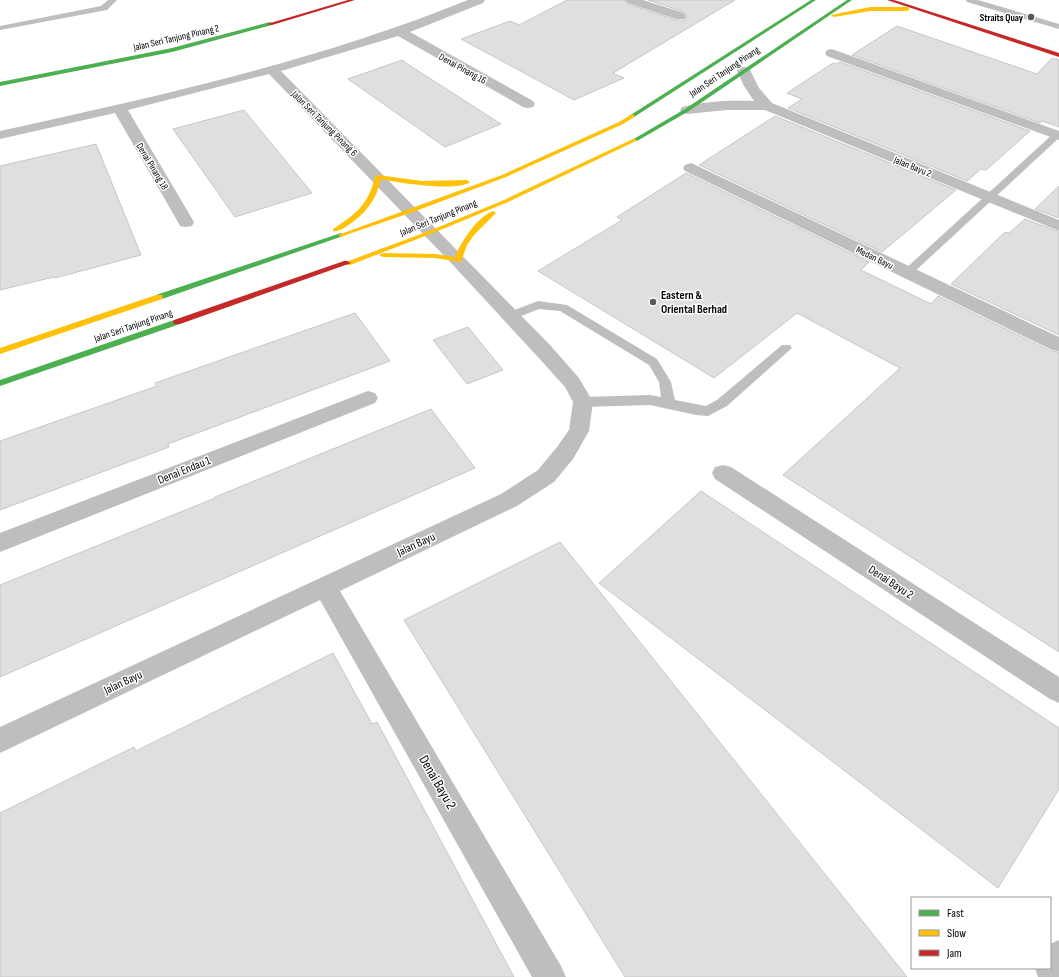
<svg xmlns="http://www.w3.org/2000/svg" width="1059" height="977" font-family="'Sofia Sans Condensed',sans-serif">
<style>
.building{fill:#dfdfdf;stroke:#c7c7c7}
.lines{fill:none;stroke-linecap:round;stroke-linejoin:round}
.lane{fill:#bebebe;fill-rule:evenodd}
.street{fill:#bebebe;fill-rule:evenodd}
.fast{fill:#4caf50;fill-rule:evenodd}
.slow{fill:#ffc107;fill-rule:evenodd}
.jam{fill:#c62828;fill-rule:evenodd}
.poi-dot{fill:#595959;stroke:#fff;stroke-width:1.5}
.labels{text-anchor:middle;stroke-width:3;stroke-linejoin:round;paint-order:stroke}
.far-poi-label{font-size:10px;font-weight:bold;fill:#000;stroke:#fff;text-anchor:end}
.far-street-label{font-size:10px;fill:#000;stroke:#fff}
.poi-label{font-size:12px;font-weight:bold;fill:#000;stroke:#fff;text-anchor:start}
.street-label{font-size:12px;fill:#000;stroke:#fff}
.near-street-label{font-size:14px;fill:#000;stroke:#fff}
</style>
<rect width="100%" height="100%" fill="#fff"/>
<g class="building">
<path d="M567,0H624L627,4L676,20H684L687,15L684,12L648,0H735L613,73L624,78L574,100L461,39L510,21L519,25Z"/>
<path d="M897,26L1037,74L1052,58L1059,60V127L1042,121L1040,123L852,55Z"/>
<path d="M402,60L409,65L501,124L445,147L348,79Z"/>
<path d="M840,62L1030,131L986,170L981,169L967,181L788,108L802,99L787,93L833,63L836,64Z"/>
<path d="M244,110L312,193L235,217L173,129Z"/>
<path d="M775,116L956,190L882,252L699,165Z"/>
<path d="M96,144L141,255L55,278L54,277L0,290V166Z"/>
<path d="M686,173L869,262L861,270L931,304L938,296L1051,351L1059,352V652L783,475L900,368L797,313L714,378L538,271L622,220L617,217Z"/>
<path d="M1059,186V218L1035,209Z"/>
<path d="M1025,219L1059,232V335L951,284L1005,232L1009,233Z"/>
<path d="M355,313L390,361L168,444L169,447L0,510V441L157,386L155,383Z"/>
<path d="M468,327L503,370L467,384L433,340Z"/>
<path d="M431,409L475,468L0,677V585L215,498V497Z"/>
<path d="M701,491L1059,728V789L998,888L599,583Z"/>
<path d="M560,542L604,597L907,977H625L404,620Z"/>
<path d="M333,653L372,724L377,722L514,977H0V813L134,747L136,751Z"/>
</g>
<g class="lines">
<g class="lane">
<path d="M108,0H117L107,10L0,30V26L101,6Z"/>
<path d="M966,0H978L1059,24V29L967,2Z"/>
<path d="M1057,132L1059,133V138L912,274H904L902,272L904,270L1054,133Z"/>
<path d="M538,301L567,305L657,359L671,382L675,400L706,406L717,400L782,345H790L792,348L727,406L708,416L696,415L650,405L583,407L578,405L577,402L578,399L583,397L650,395L661,397L659,382L649,365L560,311L539,309L511,320L507,319L505,316L507,313Z"/>
</g>
<g class="street">
<path d="M468,0H485L483,3L410,32L533,101L535,104L533,107L528,108L523,107L398,36L281,71L550,345L579,378L593,402L589,431L573,459L554,482L517,506L340,591L561,966L566,977H532L320,600L0,753V727L501,494L538,470L557,447L569,430L573,402L565,387L536,355L452,264L269,74L128,110L194,222L192,226L186,227L180,226L178,222L115,113L0,139V131C158,96 318,61 468,0Z"/>
<path d="M625,0H643L684,13L686,16L684,19H676L627,3Z"/>
<path d="M832,49L1059,131V140L827,56L825,53L827,50Z"/>
<path d="M744,67L749,68L759,88L772,103L1059,220V231L765,110H727L687,114L682,113L680,110L682,107C705,101 730,100 754,101L744,86L737,71L739,68Z"/>
<path d="M691,163L1059,337V351L1052,350L685,171L683,168L685,165Z"/>
<path d="M368,391L375,393L378,398L375,403L0,552V533Z"/>
<path d="M723,465L731,467L1059,677V703L1050,699L715,479L712,473L715,467Z"/>
<path d="M1059,940V977H1038L1035,968H1050V944Z"/>
</g>
<g class="fast">
<path d="M811,0H816L634,117L629,116Z"/>
<path d="M847,0H852L689,111L637,141L632,140L685,109Z"/>
<path d="M270,22L272,23V25L172,52L0,86V82L172,48Z"/>
<path d="M341,233L344,235L343,236L162,299H156L155,297L156,295Z"/>
<path d="M174,320H180L181,322L180,324L0,386V380Z"/>
</g>
<g class="slow">
<path d="M870,7H907L910,9L907,11H870L834,17L831,15Z"/>
<path d="M632,114L635,116L634,117L623,124L506,177L413,212L343,236L341,237L338,235L502,175L619,122Z"/>
<path d="M633,139L638,140L508,202L433,233L350,265H347L343,263L429,231L504,200Z"/>
<path d="M378,175L422,181L467,180L470,182C457,192 398,183 381,179C376,201 365,214 347,226C342,229 338,232 333,231V229C356,214 368,205 375,177Z"/>
<path d="M493,211L496,213L474,235L467,245L461,262L435,258L383,257L379,255L383,253L435,254L455,257C461,242 477,217 493,211Z"/>
<path d="M156,295H162L163,297L162,299L0,354V348Z"/>
</g>
<g class="jam">
<path d="M348,0H355L272,25L267,24Z"/>
<path d="M887,0H894L1059,53V57Z"/>
<path d="M344,261H347L351,263L180,324H174L173,322L174,320Z"/>
</g>
</g>
<g class="poi-dot">
<circle cx="1031" cy="17" r="4"/>
<circle cx="653" cy="302" r="4"/>
</g>
<g class="labels">
<g class="far-poi-label">
<text x="1023" y="21">Straits Quay</text>
</g>
<g class="far-street-label">
<text transform="translate(176 37) rotate(-13)" y="4">Jalan Seri Tanjung Pinang 2</text>
<text transform="translate(463 68) rotate(29)" y="4">Denai Pinang 16</text>
<text transform="translate(724 71) rotate(-34)" y="4">Jalan Seri Tanjung Pinang</text>
<text transform="translate(325 123) rotate(45)" y="4">Jalan Seri Tanjung Pinang 6</text>
<text transform="translate(153 166) rotate(59)" y="4">Denai Pinang 18</text>
<text transform="translate(913 166) rotate(22)" y="4">Jalan Bayu 2</text>
<text transform="translate(438 217) rotate(-22)" y="4">Jalan Seri Tanjung Pinang</text>
<text transform="translate(875 257) rotate(26)" y="4">Medan Bayu</text>
<text transform="translate(133 325) rotate(-19)" y="4">Jalan Seri Tanjung Pinang</text>
</g>
<g class="poi-label">
<text x="661" y="299">Eastern &amp;<tspan x="661" dy="14">Oriental Berhad</tspan></text>
</g>
<g class="street-label">
<text transform="translate(184 470) rotate(-22)" y="4">Denai Endau 1</text>
<text transform="translate(416 544) rotate(-25)" y="4">Jalan Bayu</text>
<text transform="translate(891 582) rotate(33)" y="4">Denai Bayu 2</text>
<text transform="translate(123 682) rotate(-25)" y="4">Jalan Bayu</text>
</g>
<g class="near-street-label">
<text transform="translate(438 782) rotate(60)" y="5">Denai Bayu 2</text>
</g>
</g>
<rect x="911" y="897" width="140" height="72" fill="#ffffff" stroke="#999999"/>
<rect x="919" y="910" width="20" height="6" fill="#4caf50" stroke="#999999"/>
<text x="947" y="917" font-size="12" fill="#000000">Fast</text>
<rect x="919" y="930" width="20" height="6" fill="#ffc107" stroke="#999999"/>
<text x="947" y="937" font-size="12" fill="#000000">Slow</text>
<rect x="919" y="950" width="20" height="6" fill="#c62828" stroke="#999999"/>
<text x="947" y="957" font-size="12" fill="#000000">Jam</text>
</svg>
